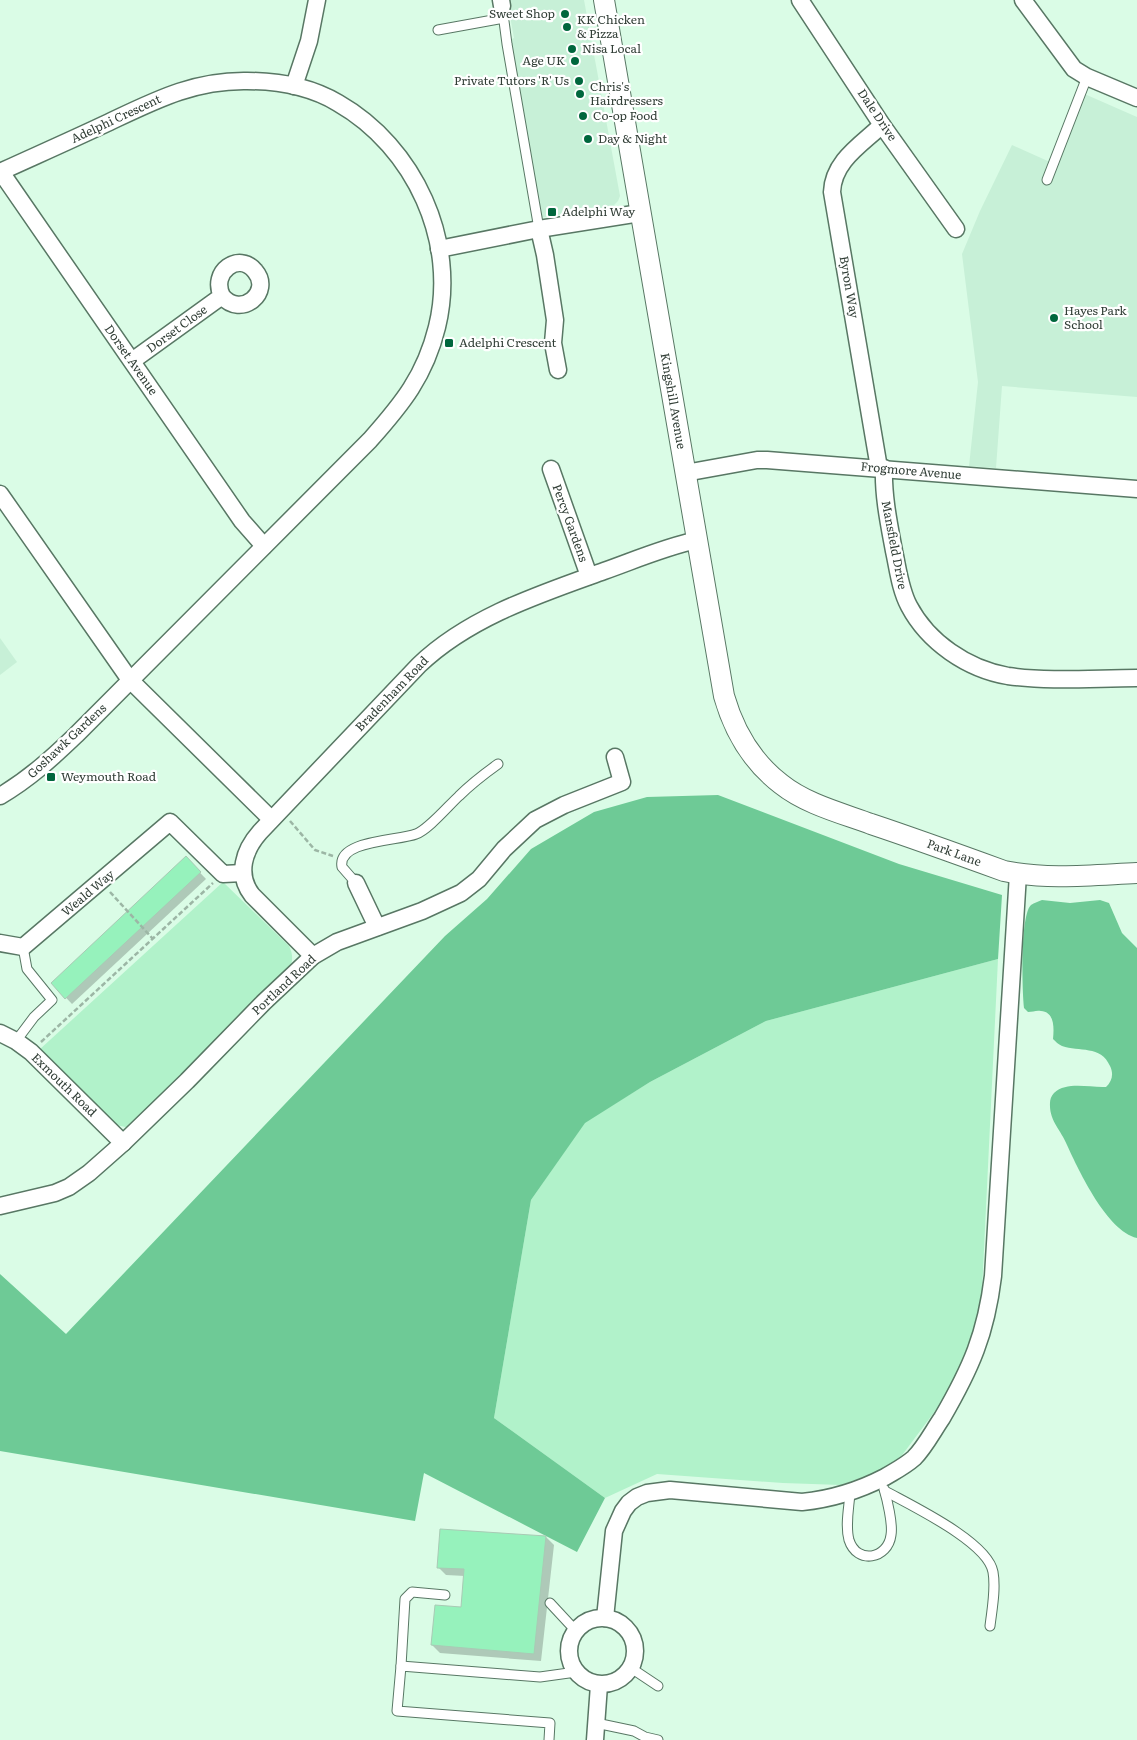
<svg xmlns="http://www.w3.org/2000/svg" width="1137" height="1740" font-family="Literata,serif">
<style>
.built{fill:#c7f0d7}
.green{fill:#b1f2ca}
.forest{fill:#6eca96}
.shadow{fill:#0003}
.building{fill:#96f2bc;stroke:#a9cab5}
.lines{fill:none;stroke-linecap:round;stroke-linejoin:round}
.service-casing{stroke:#587764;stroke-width:11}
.minor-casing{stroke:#587764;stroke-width:19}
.tertiary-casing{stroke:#587764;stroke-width:22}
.path{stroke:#9cb6a5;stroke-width:2.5;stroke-dasharray:5 2.5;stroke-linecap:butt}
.service{stroke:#fff;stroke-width:9}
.minor{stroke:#fff;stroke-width:16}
.tertiary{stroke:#fff;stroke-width:20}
.poi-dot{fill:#00673d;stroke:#fff;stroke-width:2}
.labels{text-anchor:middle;stroke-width:4.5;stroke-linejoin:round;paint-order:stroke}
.poi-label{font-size:12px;fill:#313e36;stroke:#fff;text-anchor:start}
.street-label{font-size:12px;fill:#313e36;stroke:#fff}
</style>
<rect width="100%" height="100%" fill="#dafce6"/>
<g class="built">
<path d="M507,0H584L620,196L618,201L613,206L533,219L504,43L514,38Z"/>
<path d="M1080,92L1137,117V397L1002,386L996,468L969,466L978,382L962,254L980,211L1012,145L1050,162Z"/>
<path d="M0,638L17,662L0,675Z"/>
</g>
<g class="green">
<path d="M223,882L289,946C293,954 293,960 290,968L130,1128L116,1125L39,1050Z"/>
<path d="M998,959L982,1291L971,1346L947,1395L894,1466L841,1485L783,1483L657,1474L605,1498L494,1418L531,1200L585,1122L650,1082L766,1021Z"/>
</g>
<g class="forest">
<path d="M718,795L899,864L1002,895L998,959L766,1021L650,1082L585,1123L531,1200L494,1418L605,1498L577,1552L424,1473L415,1521L0,1451V1274L66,1334L445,936L487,899L531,849L594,812L647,797Z"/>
<path d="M1042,900L1070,903L1100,900L1109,903L1122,933L1137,948V1238C1107,1231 1079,1171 1067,1145C1061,1130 1049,1121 1050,1103C1050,1100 1051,1096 1054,1093C1067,1081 1090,1088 1106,1087C1112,1081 1114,1074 1110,1066C1101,1045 1079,1052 1062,1046C1058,1044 1056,1042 1053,1039C1054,1029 1055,1012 1041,1011C1036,1010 1033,1012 1028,1012L1024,1008C1022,991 1020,915 1031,905C1034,903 1039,901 1042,900Z"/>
</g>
<g class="shadow">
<path d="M186,858L206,879L72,1004L52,983Z"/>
<path d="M546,1537L554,1545L541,1661L440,1653L432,1645L462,1608L465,1576L446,1575L438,1567Z"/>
</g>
<g class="building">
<path d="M186,856L201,872L65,999L51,983Z"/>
<path d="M440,1529L546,1536L534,1654L431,1645L435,1605L461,1607L464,1569L437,1568Z"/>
</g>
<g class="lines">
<defs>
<g id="service">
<path d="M502,6L507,44L539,229"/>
<path d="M438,30L504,18"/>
<path d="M1047,180L1087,77"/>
<path d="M356,883L342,867C337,840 398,841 416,834C428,830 449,805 459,796C471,784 484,774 498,764"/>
<path d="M16,1041L34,1017L52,1000L27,969L23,947"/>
<path d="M885,1491C912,1506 988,1542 993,1572C996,1589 992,1609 990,1626"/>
<path d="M850,1493C849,1508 845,1525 849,1540C857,1565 888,1559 891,1535C893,1524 887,1499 884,1489"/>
<path d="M550,1603L576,1631"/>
<path d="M401,1666L405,1599L412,1592L445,1595"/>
<path d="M631,1668L658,1686"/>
<path d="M596,1723L634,1731L645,1737L658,1740"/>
<path d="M549,1740L550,1723L397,1711L401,1666L540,1677L576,1672"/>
</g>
<g id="minor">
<path d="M501,0L502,6"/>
<path d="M800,0L882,125L956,229"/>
<path d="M1023,0L1074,69L1087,77L1137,98"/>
<path d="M294,86L309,41L317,0"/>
<path d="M0,172C35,156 69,141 103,125C152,102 192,80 247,81C279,81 311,87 338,103C415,147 458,242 437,327C425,376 402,404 370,440L76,735C52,758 29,779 0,796"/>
<path d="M1,172L242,521L264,546"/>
<path d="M539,229L545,255L555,320L553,343L558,370"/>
<path d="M439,249L539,229L640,213"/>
<path d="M132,361L222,296C210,272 239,251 255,271C273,292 241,319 222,296"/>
<path d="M879,468L832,192C833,161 862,144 882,125"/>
<path d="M884,468C883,496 889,524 894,551C898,569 900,589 909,606C928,642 967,669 1008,676C1050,682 1095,678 1137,678"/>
<path d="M551,469L589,576"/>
<path d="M685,473L757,460H767L1137,489"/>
<path d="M0,494L130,680L271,819"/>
<path d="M356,883L377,927"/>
<path d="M0,943L23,947L170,822L223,874L243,873"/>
<path d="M313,956L252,895C236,874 244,850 260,832L419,665C469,617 540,594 604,571C635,560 665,547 697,540"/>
<path d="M0,1033L16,1041L31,1052L123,1143"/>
<path d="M0,1206L55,1193L69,1187L89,1173L123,1143L187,1081L264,1002L313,956L337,942L422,911L461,893L479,879L504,849L535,820L564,805L622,782L615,757"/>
<circle cx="602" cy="1651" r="33"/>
<path d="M605,1618L614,1531L623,1511L629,1503L637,1497L647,1493L670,1490L802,1502C832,1499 858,1491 885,1477C895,1471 905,1466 914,1458C925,1447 933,1431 942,1418C971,1368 986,1334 993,1276L1018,874"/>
<path d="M595,1740L599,1685"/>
</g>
<path id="tertiary" d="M604,0L724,696C734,731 751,761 781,784C806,804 841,813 871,824C916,839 960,855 1004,871C1048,880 1093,875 1137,873"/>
</defs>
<use href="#service" class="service-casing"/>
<use href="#minor" class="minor-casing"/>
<use href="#tertiary" class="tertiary-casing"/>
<g class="path">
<path d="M290,821L315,850L333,856"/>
<path d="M110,892L153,939"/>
<path d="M41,1042L213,883"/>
</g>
<use href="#service" class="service"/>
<use href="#minor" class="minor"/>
<use href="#tertiary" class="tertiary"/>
</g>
<g class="poi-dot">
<circle cx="565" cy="14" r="5"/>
<circle cx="567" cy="27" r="5"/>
<circle cx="572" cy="49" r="5"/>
<circle cx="575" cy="61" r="5"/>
<circle cx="579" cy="81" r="5"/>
<circle cx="580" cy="94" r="5"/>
<circle cx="583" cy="116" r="5"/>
<circle cx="588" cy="139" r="5"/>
<rect x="547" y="207" width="10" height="10" rx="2.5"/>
<circle cx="1054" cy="318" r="5"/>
<rect x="444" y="338" width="10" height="10" rx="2.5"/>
<rect x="46" y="772" width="10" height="10" rx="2.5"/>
</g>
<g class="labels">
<g class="poi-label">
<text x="555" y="18" text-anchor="end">Sweet Shop</text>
<text x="577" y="24">KK Chicken<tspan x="577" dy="14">&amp; Pizza</tspan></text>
<text x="582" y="53">Nisa Local</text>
<text x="565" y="65" text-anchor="end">Age UK</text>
<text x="569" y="85" text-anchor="end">Private Tutors 'R' Us</text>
<text x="590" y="91">Chris's<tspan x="590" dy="14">Hairdressers</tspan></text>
<text x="593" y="120">Co-op Food</text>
<text x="598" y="143">Day &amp; Night</text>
<text x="562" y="216">Adelphi Way</text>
<text x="1064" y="315">Hayes Park<tspan x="1064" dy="14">School</tspan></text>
<text x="459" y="347">Adelphi Crescent</text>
<text x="61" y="781">Weymouth Road</text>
</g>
<g class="street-label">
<text transform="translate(877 115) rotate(56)" y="4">Dale Drive</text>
<text transform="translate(116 119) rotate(-25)" y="4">Adelphi Crescent</text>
<text transform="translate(849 287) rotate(80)" y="4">Byron Way</text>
<text transform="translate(177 329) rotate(-36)" y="4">Dorset Close</text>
<text transform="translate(131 360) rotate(55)" y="4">Dorset Avenue</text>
<text transform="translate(673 401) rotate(80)" y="4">Kingshill Avenue</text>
<text transform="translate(911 471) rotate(5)" y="4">Frogmore Avenue</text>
<text transform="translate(570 523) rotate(70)" y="4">Percy Gardens</text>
<text transform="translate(894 545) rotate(79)" y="4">Mansfield Drive</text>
<text transform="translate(392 694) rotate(-46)" y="4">Bradenham Road</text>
<text transform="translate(67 741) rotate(-43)" y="4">Goshawk Gardens</text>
<text transform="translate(954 853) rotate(20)" y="4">Park Lane</text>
<text transform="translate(88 893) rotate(-40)" y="4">Weald Way</text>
<text transform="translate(284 985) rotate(-43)" y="4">Portland Road</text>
<text transform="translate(64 1085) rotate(44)" y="4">Exmouth Road</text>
</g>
</g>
</svg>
